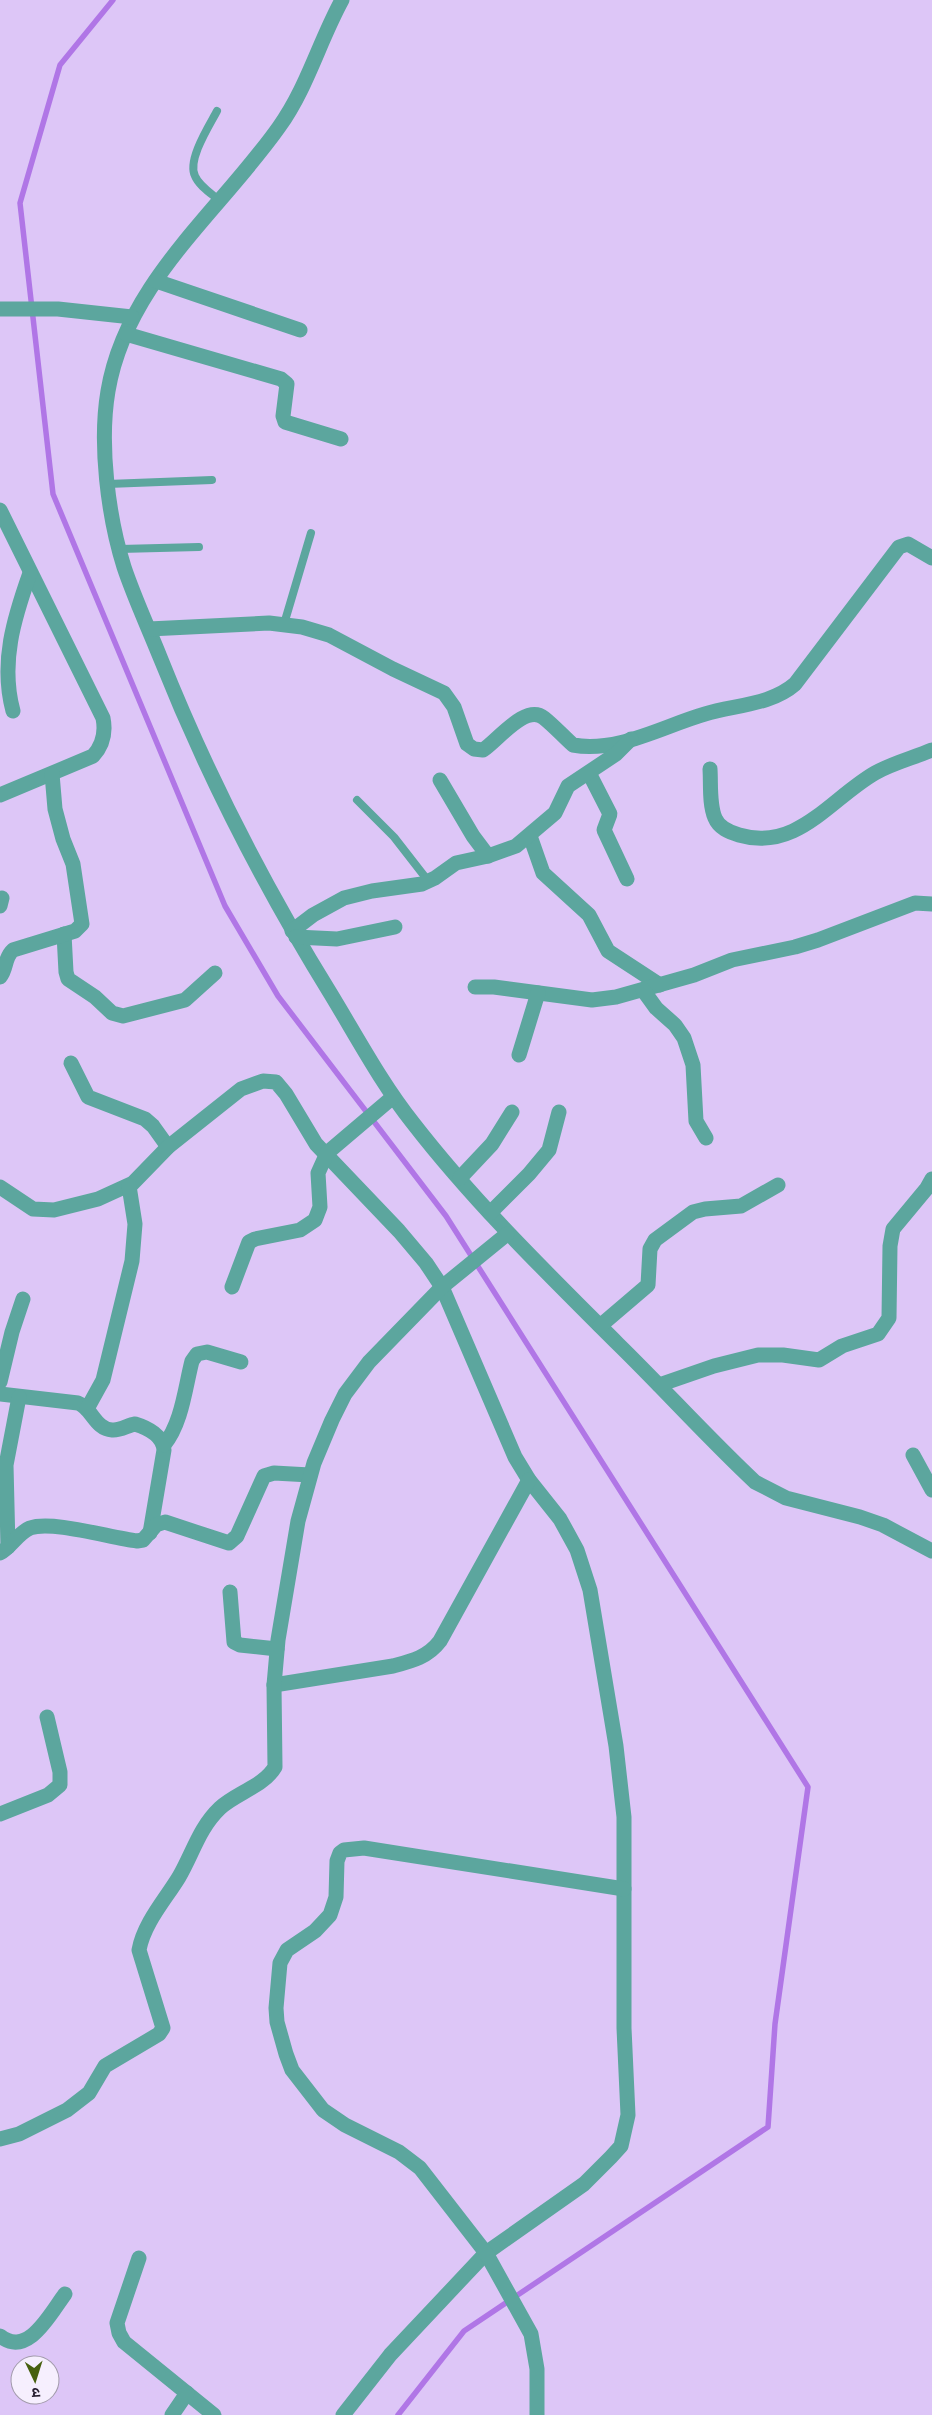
<svg xmlns="http://www.w3.org/2000/svg" width="932" height="2415" font-family="Quicksand,'Noto Sans Devanagari',sans-serif">
<style>
.lines{fill:none;stroke-linecap:round;stroke-linejoin:round}
.stream{stroke:#b076e6;stroke-width:5.5}
.service{stroke:#5ca69e;stroke-width:8}
.minor{stroke:#5ca69e;stroke-width:15}
</style>
<rect width="100%" height="100%" fill="#ddc6f7"/>
<g class="lines">
<path class="stream" d="M113,0L60,65L20,203L53,494L225,906L278,996L446,1216L808,1787L775,2024L768,2127L464,2331L398,2415"/>
<g class="service">
<path d="M217,111C209,126 187,160 195,176C199,186 212,194 220,201"/>
<path d="M108,484L212,480"/>
<path d="M120,549L199,547"/>
<path d="M284,624L311,533"/>
<path d="M357,800L394,837L429,882"/>
</g>
<g class="minor">
<path d="M342,0C319,42 307,88 279,127C219,212 126,283 108,391C99,444 108,516 124,567C134,597 148,627 160,657C207,775 265,888 332,996C358,1039 382,1084 413,1123C475,1203 547,1273 618,1344C664,1389 708,1438 755,1482L786,1498L860,1517L883,1525L932,1551"/>
<path d="M156,281L300,330"/>
<path d="M0,309H58L132,317"/>
<path d="M126,334L281,379L287,384L283,416L285,422L341,439"/>
<path d="M0,510L103,718C106,733 103,745 93,756L0,795"/>
<path d="M149,629L269,623L302,627L329,635L393,669L444,693L454,707L467,744L474,749L483,750C498,740 526,703 544,718C554,726 563,736 573,745C618,753 663,726 705,714C735,705 771,705 795,684L899,547L908,544L932,558"/>
<path d="M13,711C0,663 14,618 30,573"/>
<path d="M710,769C711,784 709,804 715,818C719,828 729,832 739,835C797,852 830,799 875,773C893,763 913,758 932,750"/>
<path d="M589,773L610,814L604,830L627,879"/>
<path d="M440,780L473,836L488,856"/>
<path d="M530,836L543,873L589,915L608,951L660,985"/>
<path d="M0,906L2,898"/>
<path d="M292,931L313,915L344,898L372,891L422,884L435,878L456,863L488,856L516,846L555,813L568,786L616,754L631,739"/>
<path d="M64,934L66,972L68,979L95,997L112,1013L123,1016L185,1000L215,973"/>
<path d="M296,937L337,939L395,927"/>
<path d="M0,977C7,969 4,958 13,950L75,931L82,924L73,864L63,839L55,809L52,774"/>
<path d="M475,987H494L592,1000L616,997L694,975L732,960L795,947L818,940L915,903L932,904"/>
<path d="M643,990L656,1008L675,1025L684,1038L693,1065L696,1121L706,1138"/>
<path d="M519,1055L538,993"/>
<path d="M71,1063L88,1097L145,1119L153,1126L168,1147"/>
<path d="M460,1178L492,1144L512,1112"/>
<path d="M0,1187L33,1209L54,1210L98,1199L133,1183L168,1147L241,1089L263,1081L276,1082L286,1094L316,1144L399,1231L426,1263L442,1287L515,1457L529,1480L560,1519L577,1550L590,1590L616,1746L624,1817V2028L628,2115L621,2146L611,2157L584,2184L486,2253L390,2355L343,2415"/>
<path d="M490,1213L529,1174L549,1150L559,1112"/>
<path d="M232,1287L249,1242L255,1239L300,1230L315,1220L320,1207L318,1173L327,1153L393,1097"/>
<path d="M600,1326L648,1285L650,1249L655,1240L693,1212L705,1209L741,1206L778,1185"/>
<path d="M0,1382L12,1332L23,1299"/>
<path d="M659,1385L714,1366L758,1355H783L819,1360L842,1346L878,1334L889,1318L890,1246L893,1229L927,1188L932,1179"/>
<path d="M0,1394L78,1403C92,1408 95,1429 112,1430C120,1431 128,1425 135,1424C148,1428 163,1436 164,1450L150,1533"/>
<path d="M87,1409L103,1380L132,1261L135,1224L129,1186"/>
<path d="M164,1445C182,1423 185,1388 192,1361L197,1354L207,1352L241,1362"/>
<path d="M913,1455L932,1490"/>
<path d="M8,1547L6,1465L19,1397"/>
<path d="M0,1553C11,1547 18,1533 30,1528C52,1520 111,1538 137,1541L143,1540L156,1525L165,1522L229,1543L237,1536L264,1476L274,1473L310,1475"/>
<path d="M230,1592L234,1642L240,1645L277,1649"/>
<path d="M274,1685L393,1666C412,1661 428,1657 440,1641L529,1480"/>
<path d="M0,1814L48,1795L60,1785V1772L47,1717"/>
<path d="M0,2139L19,2134L67,2110L89,2093L105,2066L159,2034L163,2028L139,1950C144,1923 165,1900 179,1877C193,1853 199,1828 220,1808C236,1793 264,1786 275,1767L274,1685L278,1640L298,1521L314,1463L332,1420L345,1394L369,1362L442,1287L507,1234"/>
<path d="M139,2258L117,2323L119,2333L124,2342L214,2415"/>
<path d="M0,2336C28,2358 50,2314 65,2294"/>
<path d="M172,2415L187,2393"/>
<path d="M537,2415V2369L531,2334L486,2253L420,2168L399,2152L345,2125L323,2110L292,2070L286,2054L277,2022L276,2008L280,1963L287,1950L315,1931L330,1915L336,1897L337,1861L340,1853L344,1850L364,1848L624,1889"/>
</g>
</g>
<g transform="translate(35 2380) rotate(176)"><circle r="24" fill="#f6effe" stroke="#a29bab"/>
<path d="M0-4L9 19L0 12L-9 19Z" fill="#47600f"/>
<text y="-8" font-size="14" font-weight="bold" text-anchor="middle" fill="#251c2e">उ</text>
</g>
</svg>
